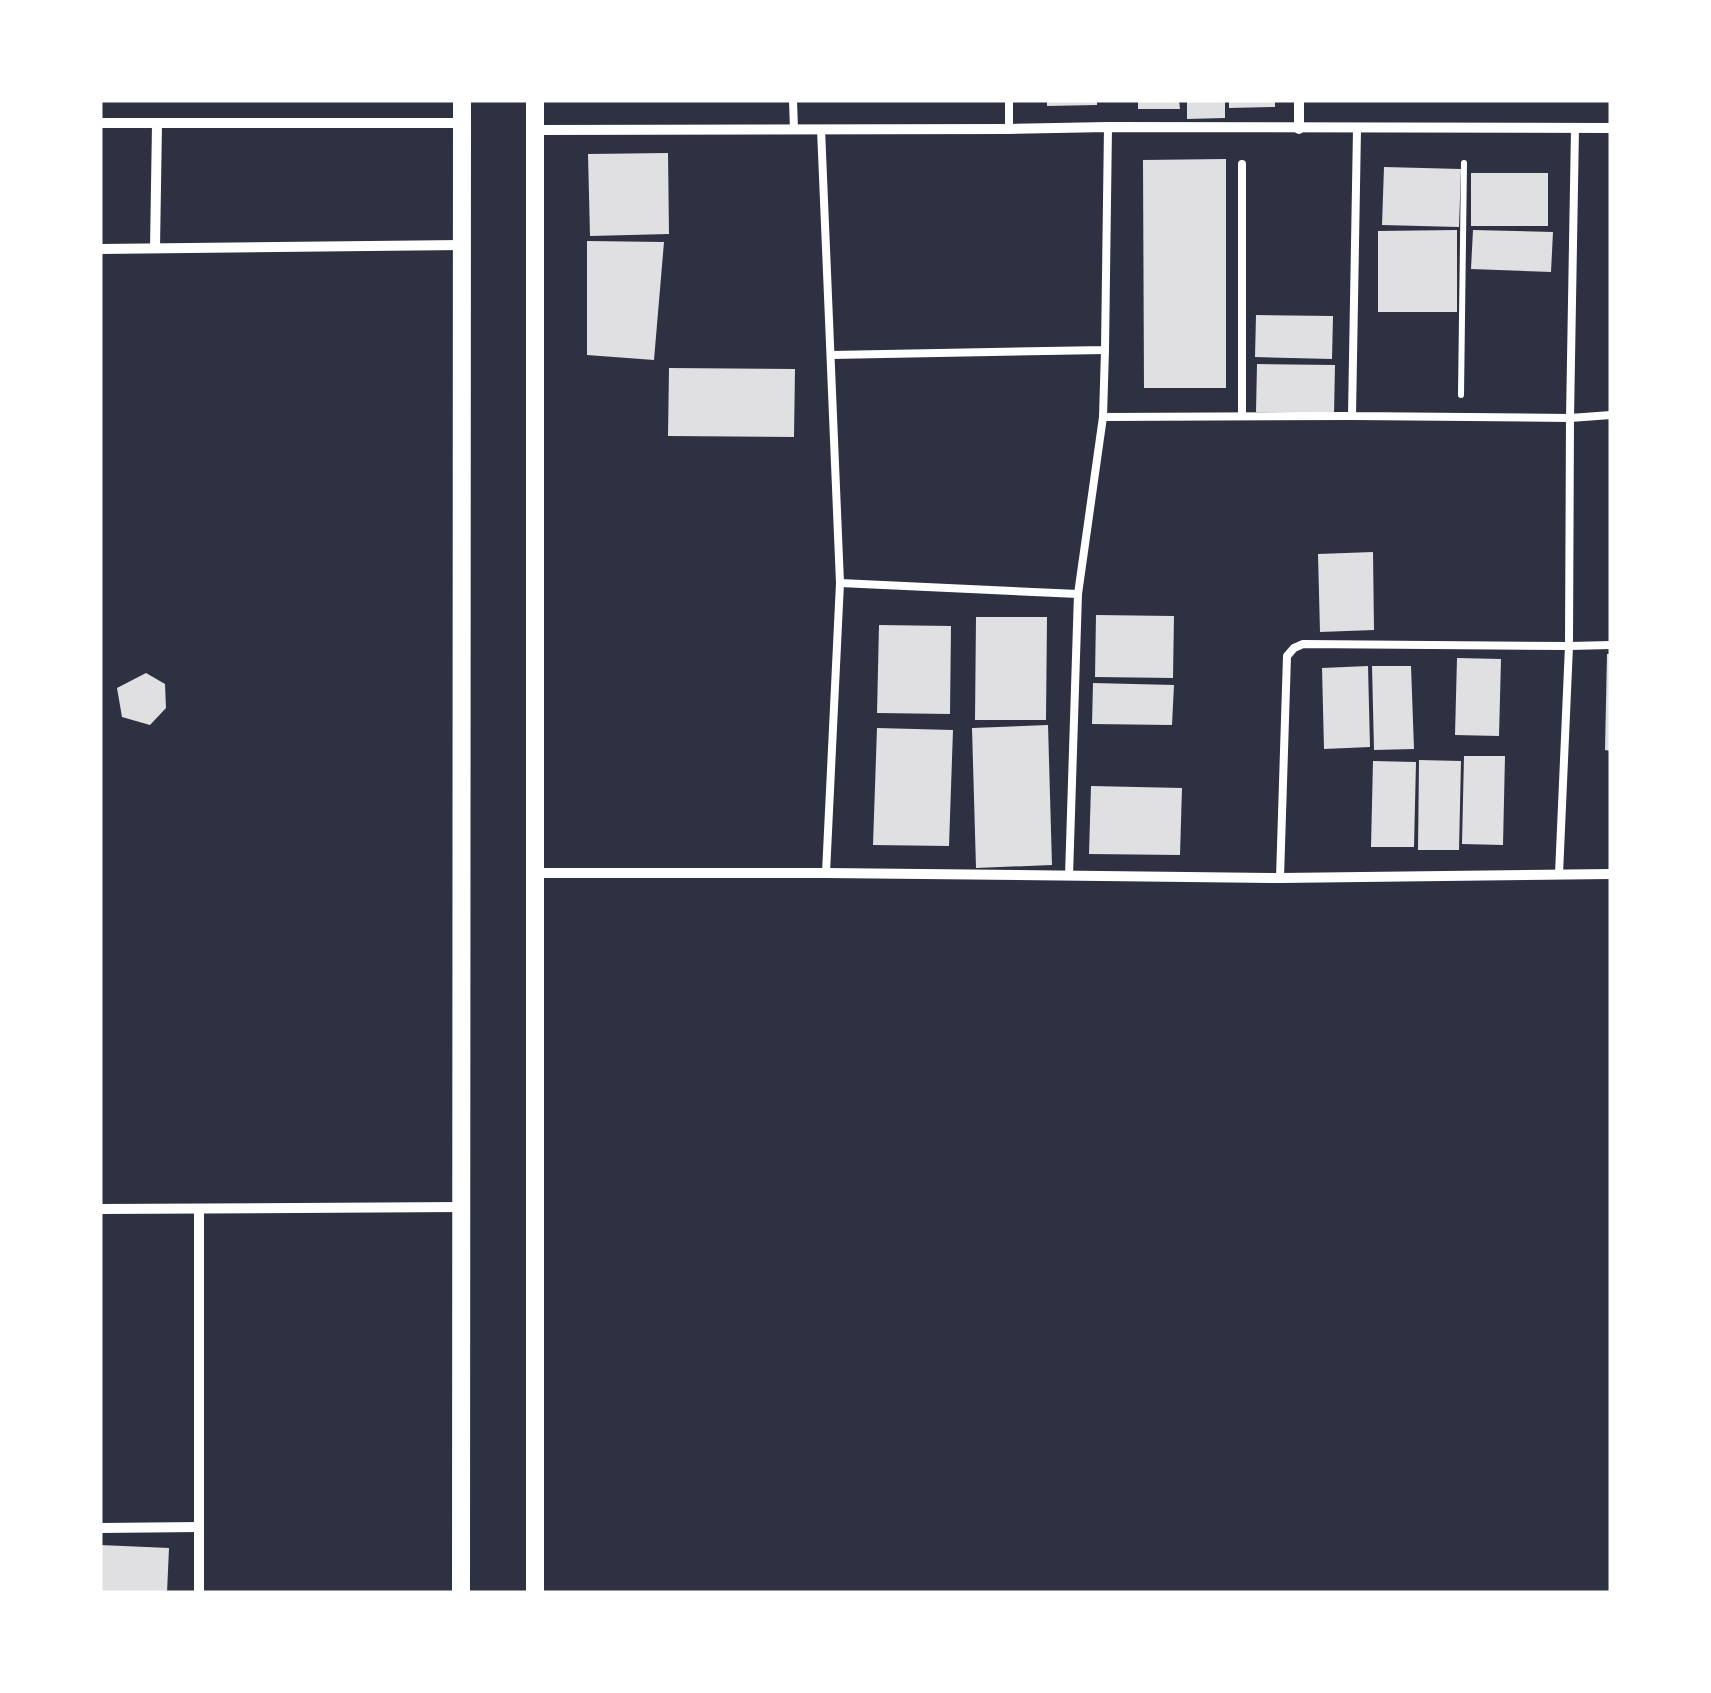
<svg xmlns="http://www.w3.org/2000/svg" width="1711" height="1693" font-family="'IBM Plex Sans',sans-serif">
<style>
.building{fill:#e0e0e3}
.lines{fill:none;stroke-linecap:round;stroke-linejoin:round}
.path{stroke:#fff;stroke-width:6}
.service{stroke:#fff;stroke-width:8}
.minor{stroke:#fff;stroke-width:10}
.tertiary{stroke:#fff;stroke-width:18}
</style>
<rect width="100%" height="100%" fill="#2d3142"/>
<g class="building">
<path d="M1047,100H1097V105L1047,106Z"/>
<path d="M1138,100H1179L1180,109H1138Z"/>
<path d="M1187,100H1225V118L1187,119Z"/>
<path d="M1229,100H1275V107L1229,108Z"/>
<path d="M668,153L669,234L590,236L588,154Z"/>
<path d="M1226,159V388H1144L1143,160Z"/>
<path d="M1384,167L1461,169L1459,227L1382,225Z"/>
<rect x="1471" y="173" width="77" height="53"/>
<path d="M1457,230V312H1378V231Z"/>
<path d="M1473,230L1553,232L1551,272L1471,269Z"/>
<path d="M587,241L664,242L654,360L587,355Z"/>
<path d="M1256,315L1333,316L1332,359L1255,357Z"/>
<path d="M1257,364L1335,365L1334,414L1256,412Z"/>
<path d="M669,368L795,369L794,437L668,436Z"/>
<path d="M1373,552L1374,630L1320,632L1318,554Z"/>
<path d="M1096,615L1174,616L1173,678L1095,677Z"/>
<path d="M976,617H1047L1046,720H975Z"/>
<path d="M879,625L951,626L950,714L877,713Z"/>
<path d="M1607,654H1611V751L1605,750Z"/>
<path d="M1457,658L1501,659L1499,736L1455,735Z"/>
<path d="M1368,666L1370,747L1324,749L1322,668Z"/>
<path d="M1372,666H1411L1414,749L1374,750Z"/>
<path d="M146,673L165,684L166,708L150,725L122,717L117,688Z"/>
<path d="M1093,683L1174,685L1172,725L1092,724Z"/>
<path d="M1048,725L1052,865L976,868L972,728Z"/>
<path d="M877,728L953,730L949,846L873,845Z"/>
<path d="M1464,756H1505L1503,845L1462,844Z"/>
<path d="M1419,760L1461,761L1459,850H1418Z"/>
<path d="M1373,761L1416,762L1414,847H1371Z"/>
<path d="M1091,786L1182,788L1180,855L1089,854Z"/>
<path d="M100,1545L169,1548L167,1593H100Z"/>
</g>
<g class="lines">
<path class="path" d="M1461,395L1464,163"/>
<g class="service">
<path d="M793,100L794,130"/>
<path d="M821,129L840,583L826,873"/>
<path d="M1009,129V100"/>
<path d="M1357,129L1352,416L1570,418L1611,415"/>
<path d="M831,355L1105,350L1108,127"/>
<path d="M1242,416V164"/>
<path d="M1103,417L1352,416"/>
<path d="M840,583L1078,594L1069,876"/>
<path d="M1078,594L1103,417L1105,350"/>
<path d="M1559,874L1569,646L1570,418L1575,128"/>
<path d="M1280,878L1287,656L1294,648L1303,644L1569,646L1611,645"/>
</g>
<g class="minor">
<path d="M1299,100V129"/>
<path d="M100,123H462"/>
<path d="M535,130L1009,129L1108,127L1611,128"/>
<path d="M155,248L157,124"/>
<path d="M100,249L462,245"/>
<path d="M535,873H826L1280,878L1611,874"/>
<path d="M100,1209L462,1207"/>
<path d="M100,1528L199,1527"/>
<path d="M199,1593V1209"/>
</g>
<g class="tertiary">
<path d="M461,1593L462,100"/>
<path d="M535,1593V100"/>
</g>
</g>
<rect width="1711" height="1693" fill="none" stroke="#ffffff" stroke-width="205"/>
</svg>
